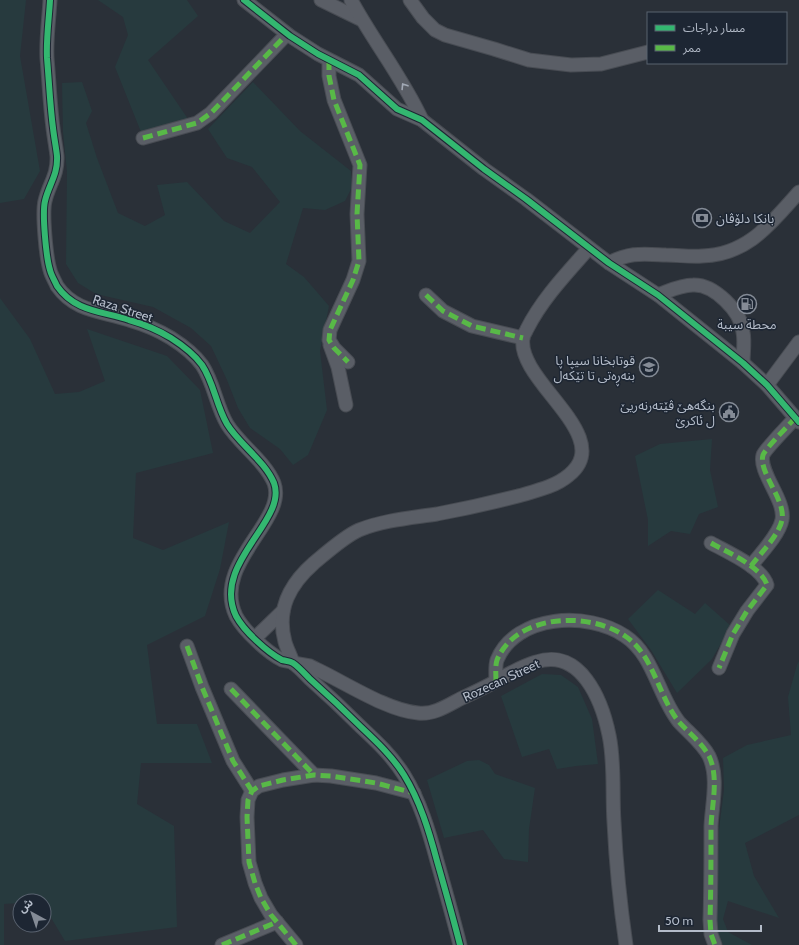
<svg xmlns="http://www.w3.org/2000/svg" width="799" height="945" font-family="Cabin,'Noto Sans Arabic',sans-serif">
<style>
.green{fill:#273a3e}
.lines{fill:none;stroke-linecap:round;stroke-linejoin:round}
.minor-casing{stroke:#484c53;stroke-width:15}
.minor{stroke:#5a5e66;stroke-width:13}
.quiet{stroke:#58b947;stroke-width:5;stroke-dasharray:10 5;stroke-linecap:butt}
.cycleway-casing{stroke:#1d2633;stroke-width:8}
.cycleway{stroke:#33b770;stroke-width:6}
.oneway{stroke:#a2a9b5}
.labels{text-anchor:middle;stroke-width:3;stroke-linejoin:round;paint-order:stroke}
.poi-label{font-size:13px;fill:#b4bcc9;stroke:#1d2633;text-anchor:end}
.street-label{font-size:13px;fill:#b4bcc9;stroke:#1d2633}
</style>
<rect width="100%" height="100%" fill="#2a3038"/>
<g class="green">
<path d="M0,0H26L20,56L40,171L24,199L0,203Z"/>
<path d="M98,0H187L198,16L148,60L188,119L141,132L115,67L128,35L123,17Z"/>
<path d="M82,82L92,111L86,123L97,158L118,213L145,226L165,215L157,185L187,182L224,221L250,233L280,202L252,167L227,158L208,129L253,82L300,131L351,171L352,187L345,201L325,210L303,208L286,264L304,277L329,306L320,351L327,410L308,455L293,465L280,449L250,428L238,408L227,380L211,346L191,328L153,307L96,294L78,283L66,264L67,172L63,132L62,83Z"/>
<path d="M0,298L30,339L55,394L79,392L105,381L87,329L167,356L200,390L213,453L136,473L133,538L163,550L229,522L220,569L205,616L147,645L157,724H197L212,763H141L137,804L174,826L177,927L65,941L44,906V901H20V903L4,904V945H0Z"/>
<path d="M712,439L710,470L718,507L699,514L690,534L671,531L648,546V520L635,456L660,444Z"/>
<path d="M658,590L695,614L705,603L731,626L712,659L677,693L651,650L628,619Z"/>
<path d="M799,661V815L745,843L754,876L779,918L728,901L723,919L728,932L752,945H723L717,934V903L719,829L724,790L723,758L747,745L791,735L788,697L797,665Z"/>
<path d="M542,674L561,675L578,687L592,719L598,764L576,766L557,769L549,749L522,757L501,696Z"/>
<path d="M479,760L489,765L495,774L535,788L529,829L528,862L504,859L483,830L444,838L427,780L467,761Z"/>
</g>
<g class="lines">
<defs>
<g id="minor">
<path d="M50,0C49,19 46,39 47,58C49,81 50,105 53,128C54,137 56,147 57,156C58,175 49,184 45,201C42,213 46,257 50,270C51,275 55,281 57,286C75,312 102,311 129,320C143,324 158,330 171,338C182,345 194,354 202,365C214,383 216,405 227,424C239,444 265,461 274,483C288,521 211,563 236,616C244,631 267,652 282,660C286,661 290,661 293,663C299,667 305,674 310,679C328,695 345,711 361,727C377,742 392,756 404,775C420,801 429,831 437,861C445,889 453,917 460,945"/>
<path d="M244,0L290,36L318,54L359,75L397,109L422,120L484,169L526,199L609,263L658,295L743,363L767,385L799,422"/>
<path d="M321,0L362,20"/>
<path d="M351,0C373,41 403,78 422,120"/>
<path d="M410,0L423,18L435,30L445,35L494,49L529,60L571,65L601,64L648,52"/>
<path d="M329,60V76L334,100L360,165L357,214L359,261L353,280L330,330L329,340L334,348L348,362"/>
<path d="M143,138L197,123L211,113L287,34"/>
<path d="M609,263C630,252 642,254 666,255C678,255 690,257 702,256C748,255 771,223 799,192"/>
<path d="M426,295L443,311L472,326L523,338"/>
<path d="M658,295C669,291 680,285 693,285C714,284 741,311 743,332C745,342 743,353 743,363"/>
<path d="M330,345L338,367L346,405"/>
<path d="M767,385L799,342"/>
<path d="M711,543C727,552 762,567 767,585L747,611L733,634L719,668"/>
<path d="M751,566C760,554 779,535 782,520C786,500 758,472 763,455C765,449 790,424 795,418"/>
<path d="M255,638L283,611"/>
<path d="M187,646L202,687L233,761L252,791"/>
<path d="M293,663C291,656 287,649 285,642C276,609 290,584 314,563C326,553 345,536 359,530C384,520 411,518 437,514C464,509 491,503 518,496C535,491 555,487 569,475C617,436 516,381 523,338C523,335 526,332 527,329C542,299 567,273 589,248"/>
<path d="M293,663L310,666L316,669C344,682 388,711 418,713C433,715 447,706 460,699C473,693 486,687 498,680C510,673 523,666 536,662C581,647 602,701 609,735C615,763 612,793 614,822C616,863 620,904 626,945"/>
<path d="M496,681C496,675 495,666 497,660C516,614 588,611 625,636C654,655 658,696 679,722C689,733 702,743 709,756C719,777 712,804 711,826C711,857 711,888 710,920L711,934L715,945"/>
<path d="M231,689L314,775"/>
<path d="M222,945L277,922"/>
<path d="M296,945L271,915L261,898L255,883L249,862L247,817L248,800L252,791L259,786L283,780L314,775L331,776L376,783L414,793"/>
</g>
</defs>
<use href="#minor" class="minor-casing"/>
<use href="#minor" class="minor"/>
<g class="quiet">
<path d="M329,60V76L334,100L360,165L357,214L359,261L353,280L330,330L329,340L334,348L348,362"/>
<path d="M143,138L197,123L211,113L287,34"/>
<path d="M426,295L443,311L472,326L523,338"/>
<path d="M711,543C727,552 762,567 767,585L747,611L733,634L719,668"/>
<path d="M751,566C760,554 779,535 782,520C786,500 758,472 763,455C765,449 790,424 795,418"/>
<path d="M187,646L202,687L233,761L252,791"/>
<path d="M496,681C496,675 495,666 497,660C516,614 588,611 625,636C654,655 658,696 679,722C689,733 702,743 709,756C719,777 712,804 711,826C711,857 711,888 710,920L711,934L715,945"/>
<path d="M231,689L314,775"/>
<path d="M222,945L277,922"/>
<path d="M296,945L271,915L261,898L255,883L249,862L247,817L248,800L252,791L259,786L283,780L314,775L331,776L376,783L414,793"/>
</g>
<defs>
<g id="cycleway">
<path d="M50,0C49,19 46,39 47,58C49,81 50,105 53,128C54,137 56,147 57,156C58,175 49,184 45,201C42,213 46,257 50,270C51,275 55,281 57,286C75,312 102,311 129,320C143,324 158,330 171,338C182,345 194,354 202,365C214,383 216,405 227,424C239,444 265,461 274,483C288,521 211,563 236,616C244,631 267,652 282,660C286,661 290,661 293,663C299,667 305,674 310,679C328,695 345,711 361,727C377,742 392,756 404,775C420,801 429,831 437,861C445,889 453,917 460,945"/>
<path d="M244,0L290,36L318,54L359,75L397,109L422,120L484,169L526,199L609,263L658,295L743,363L767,385L799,422"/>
</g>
</defs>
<use href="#cycleway" class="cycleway-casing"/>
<use href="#cycleway" class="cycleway"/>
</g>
<defs><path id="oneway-chevron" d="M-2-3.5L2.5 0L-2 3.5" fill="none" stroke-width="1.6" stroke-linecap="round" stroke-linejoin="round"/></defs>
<use class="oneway" href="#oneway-chevron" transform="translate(404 86) rotate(-122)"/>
<defs>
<symbol id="bank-ring" viewBox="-11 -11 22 22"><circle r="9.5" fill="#1d2633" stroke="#848b96" stroke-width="1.5"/><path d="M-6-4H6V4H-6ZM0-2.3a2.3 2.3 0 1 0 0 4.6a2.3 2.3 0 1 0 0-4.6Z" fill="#848b96"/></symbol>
<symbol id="fuel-ring" viewBox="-11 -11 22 22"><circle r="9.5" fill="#1d2633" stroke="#848b96" stroke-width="1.5"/><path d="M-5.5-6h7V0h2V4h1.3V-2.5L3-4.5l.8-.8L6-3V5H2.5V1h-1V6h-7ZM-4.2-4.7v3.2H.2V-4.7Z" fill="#848b96"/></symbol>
<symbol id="school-ring" viewBox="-11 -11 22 22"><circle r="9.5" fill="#1d2633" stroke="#848b96" stroke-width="1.5"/><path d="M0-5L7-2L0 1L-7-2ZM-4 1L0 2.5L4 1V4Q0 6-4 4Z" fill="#848b96"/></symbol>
<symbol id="civic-ring" viewBox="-11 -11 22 22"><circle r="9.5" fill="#1d2633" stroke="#848b96" stroke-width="1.5"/><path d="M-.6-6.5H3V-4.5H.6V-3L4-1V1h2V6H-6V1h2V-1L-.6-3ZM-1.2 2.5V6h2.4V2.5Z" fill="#848b96"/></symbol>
</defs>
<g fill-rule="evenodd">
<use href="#bank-ring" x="691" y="207" width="22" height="22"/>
<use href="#fuel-ring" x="736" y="293" width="22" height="22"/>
<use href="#school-ring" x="638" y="356" width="22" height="22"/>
<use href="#civic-ring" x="718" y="401" width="22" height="22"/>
</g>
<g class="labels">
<g class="poi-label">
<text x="716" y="223" text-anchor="start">بانکا دلۆڤان</text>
<text x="747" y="329" text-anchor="middle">محطة سيبة</text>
<text x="635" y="365">قوتابخانا سیپا یا<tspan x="635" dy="15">بنەڕەتی تا تێکەڵ</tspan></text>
<text x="715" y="410">بنگەهێ ڤێتەرنەریێ<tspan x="715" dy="15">ل ئاکرێ</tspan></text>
</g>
<g class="street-label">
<text transform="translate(123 308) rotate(18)" y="5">Raza Street</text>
<text transform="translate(501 680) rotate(-25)" y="5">Rozecan Street</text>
</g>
</g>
<rect x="647" y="12" width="140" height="52" fill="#1d2633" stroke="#59626f"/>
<rect x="655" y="25" width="20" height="6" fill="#33b770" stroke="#59626f"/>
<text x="683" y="32" font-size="12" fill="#b4bcc9">مسار دراجات</text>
<rect x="655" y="45" width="20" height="6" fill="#58b947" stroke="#59626f"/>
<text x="683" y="52" font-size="12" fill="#b4bcc9">ممر</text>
<g transform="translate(32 913) rotate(320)"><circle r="19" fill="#1d2633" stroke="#59626f"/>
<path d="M0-3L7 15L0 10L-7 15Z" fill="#848b96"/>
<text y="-6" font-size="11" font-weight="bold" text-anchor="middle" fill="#b4bcc9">ش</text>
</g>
<path d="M659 925v6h102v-6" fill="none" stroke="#b4bcc9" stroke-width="2"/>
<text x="665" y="925" font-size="12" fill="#b4bcc9" stroke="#1d2633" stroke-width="3" paint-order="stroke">50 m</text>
</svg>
